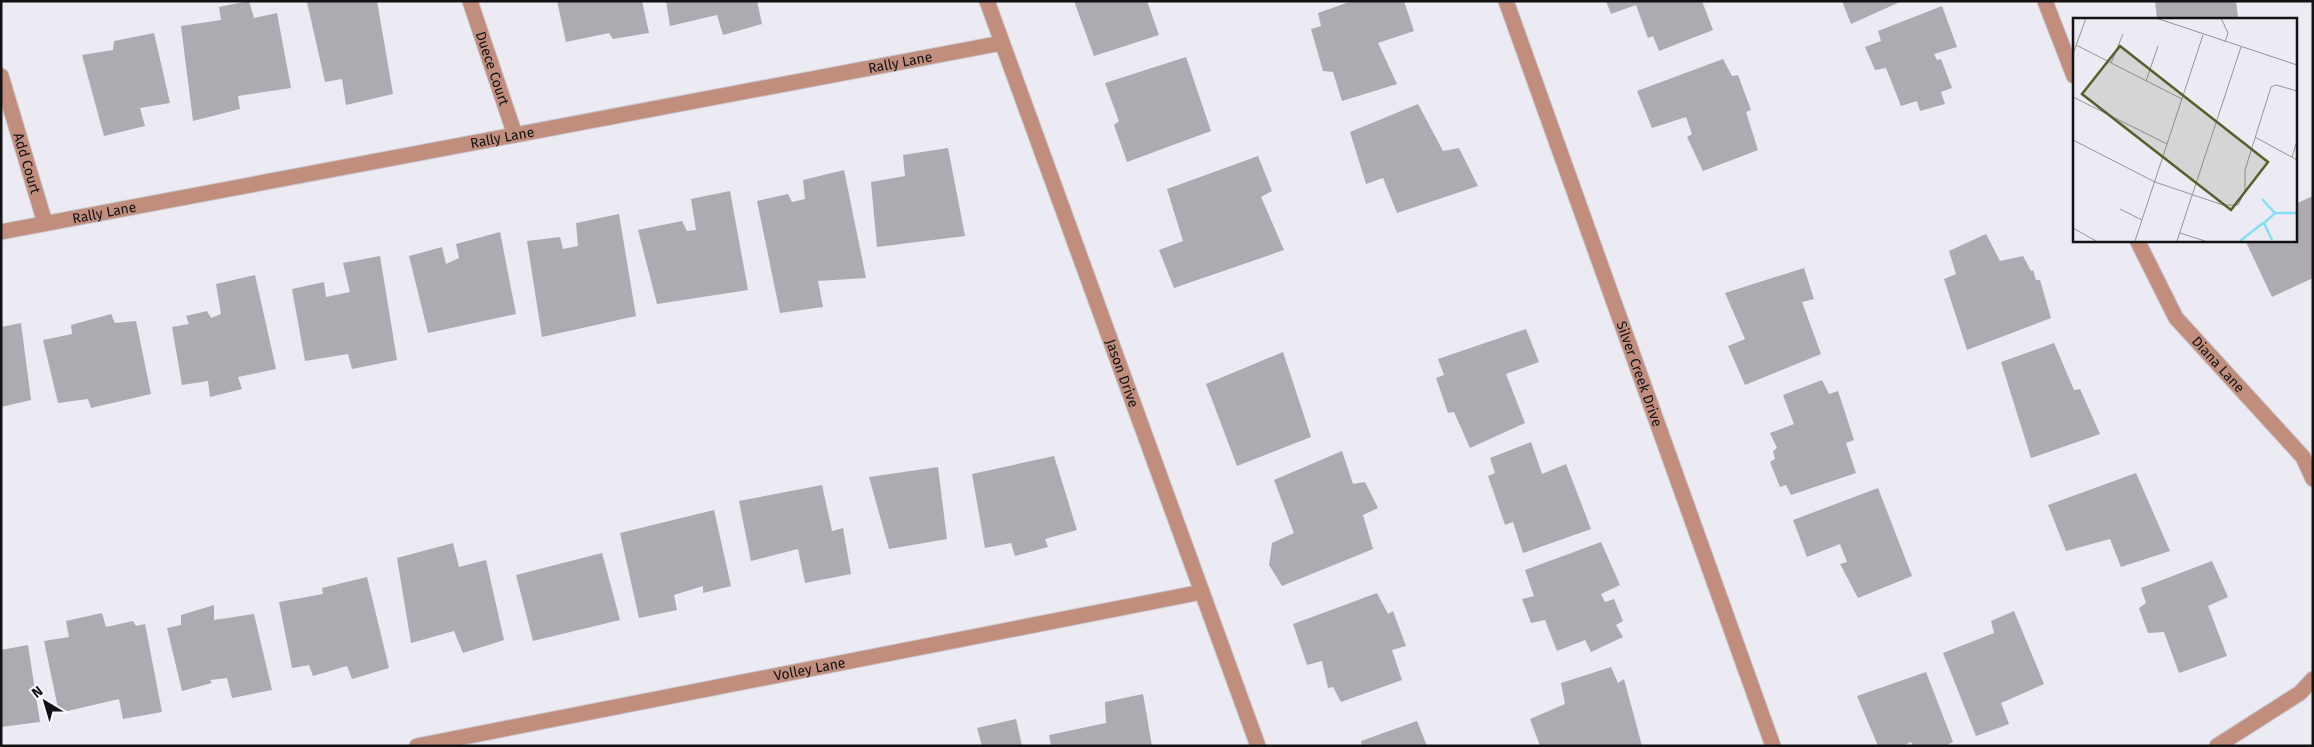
<svg xmlns="http://www.w3.org/2000/svg" width="2314" height="747" font-family="'Fira Sans',sans-serif">
<style>
.building{fill:#aeaab1}
.lines{fill:none;stroke-linecap:round;stroke-linejoin:round}
.street-casing{stroke:#c9c7ce;stroke-width:17}
.street{stroke:#c18d7d;stroke-width:15}
.labels{text-anchor:middle;stroke-width:4.5;stroke-linejoin:round;paint-order:stroke}
.street-label{font-size:14px;fill:#121214;stroke:#f9f7ff}
.inset-river{fill:none;stroke:#84e0f4;stroke-width:2.5}
.inset-road{fill:none;stroke:#959499;stroke-width:1}
.view{fill:#595e2c;fill-opacity:0.15;stroke:#595e2c;stroke-width:2.5}
.inset-edge{fill:none;stroke:#121214;stroke-width:2.5}
</style>
<rect width="100%" height="100%" fill="#eceaf2"/>
<g class="building">
<path d="M249,1L254,18L277,13L291,88L238,96L240,109L193,121L181,26L221,20L219,7Z"/>
<path d="M313,1H377L393,94L346,105L342,79L325,82L307,2Z"/>
<path d="M557,1H642L649,33L613,39L609,33L566,42Z"/>
<path d="M666,1H757L762,24L723,35L717,15L670,26Z"/>
<path d="M1074,1H1147L1159,35L1094,56Z"/>
<path d="M1352,1H1404L1414,31L1378,43L1397,84L1342,101L1333,72L1323,71L1311,29L1321,26L1318,13Z"/>
<path d="M1606,1H1702L1713,30L1659,51L1653,36L1648,38L1636,5L1611,14Z"/>
<path d="M1842,1H1902L1851,24Z"/>
<path d="M2155,1H2236L2238,17L2227,19H2157Z"/>
<path d="M1942,6L1957,47L1934,54L1937,60L1941,59L1952,88L1941,92L1945,104L1920,111L1917,101L1901,106L1886,68L1875,70L1865,47L1881,41L1878,31Z"/>
<path d="M154,33L170,103L140,108L145,126L104,136L82,55L113,50L114,41Z"/>
<path d="M1186,57L1211,131L1127,162L1114,125L1119,121L1105,83Z"/>
<path d="M1723,59L1732,76L1738,75L1751,110L1746,112L1758,150L1703,171L1687,137L1692,134L1686,117L1652,128L1637,91Z"/>
<path d="M1418,104L1443,151L1459,148L1478,186L1397,213L1383,178L1366,184L1350,132Z"/>
<path d="M948,148L965,236L877,247L871,182L905,176L903,155Z"/>
<path d="M1258,156L1272,191L1261,197L1284,250L1174,288L1159,250L1183,241L1167,189Z"/>
<path d="M844,170L866,278L818,281L823,307L780,313L757,201L788,194L792,202L805,199L803,180Z"/>
<path d="M730,191L748,290L657,304L638,230L682,221L687,231L696,230L691,199Z"/>
<path d="M2313,196V278L2272,297L2245,240H2295V204Z"/>
<path d="M619,214L636,316L542,337L527,241L560,237L563,249L578,246L576,223Z"/>
<path d="M500,232L516,314L428,333L409,256L442,247L446,264L459,258L456,244Z"/>
<path d="M1986,234L2000,261L2023,256L2031,271L2033,270L2036,280H2040L2051,318L1967,350L1944,279L1956,274L1949,251Z"/>
<path d="M380,256L397,360L352,369L348,354L305,361L292,289L324,282L326,297L350,292L343,263Z"/>
<path d="M1804,268L1814,299L1802,302L1821,354L1745,385L1728,346L1745,339L1725,293Z"/>
<path d="M255,275L276,369L238,377L242,389L210,397L208,381L182,385L172,327L189,324L186,316L207,311L211,318L221,314L216,284Z"/>
<path d="M111,314L115,323L136,321L151,394L91,408L88,399L58,403L43,340L72,334L71,325Z"/>
<path d="M21,323L31,400L1,407V327Z"/>
<path d="M1526,329L1539,362L1506,374L1525,423L1470,448L1454,412L1448,413L1436,378L1444,375L1438,359Z"/>
<path d="M2054,343L2074,390L2080,389L2100,434L2031,458L2001,362Z"/>
<path d="M1283,352L1311,437L1237,466L1206,384Z"/>
<path d="M1822,380L1829,394L1838,391L1854,440L1846,443L1856,473L1791,495L1786,485L1780,487L1770,462L1775,459L1773,451L1777,448L1770,433L1794,424L1783,395Z"/>
<path d="M1531,442L1542,474L1566,464L1591,529L1523,553L1513,522L1505,525L1488,476L1495,473L1490,458Z"/>
<path d="M1342,451L1353,484L1365,482L1378,508L1363,515L1373,549L1282,586L1269,565L1272,543L1294,533L1274,480Z"/>
<path d="M1054,456L1077,530L1045,539L1048,547L1015,556L1011,543L985,548L972,474Z"/>
<path d="M938,467L947,539L889,549L869,477Z"/>
<path d="M2136,473L2170,551L2121,567L2110,539L2066,551L2048,505Z"/>
<path d="M822,485L832,531L843,528L851,574L805,583L798,549L751,561L739,501Z"/>
<path d="M1878,488L1912,576L1858,598L1840,564L1847,562L1840,544L1807,557L1793,520Z"/>
<path d="M714,510L731,586L703,593V586L674,595L677,610L639,618L620,533Z"/>
<path d="M1601,542L1620,585L1601,594L1605,602L1614,599L1623,621L1616,625L1623,637L1591,652L1585,640L1557,651L1545,620L1531,623L1522,599L1534,596L1525,570Z"/>
<path d="M453,543L459,567L486,560L504,640L463,653L454,631L411,643L397,558Z"/>
<path d="M602,553L620,620L533,641L516,575Z"/>
<path d="M2212,561L2228,597L2208,606L2227,656L2179,673L2164,632L2148,633L2139,608L2146,603L2141,588Z"/>
<path d="M367,577L389,668L352,679L347,666L313,676L309,665L292,668L279,602L323,594L322,588Z"/>
<path d="M1377,593L1388,614L1393,611L1406,646L1392,650L1402,680L1341,702L1333,687L1328,688L1322,661L1307,665L1293,624Z"/>
<path d="M214,605V620L254,614L272,690L232,698L227,678L210,680L212,683L182,691L167,628L181,625V615Z"/>
<path d="M2014,611L2044,684L2001,703L2009,724L1976,736L1943,653L1994,633L1991,621Z"/>
<path d="M102,613L106,627L133,621L136,626L145,624L162,712L123,719L119,699L59,713L44,641L69,637L66,621Z"/>
<path d="M28,645L40,722L1,727V650Z"/>
<path d="M1611,667L1618,683L1624,679L1642,746H1540L1530,719L1565,704L1561,683Z"/>
<path d="M1926,672L1953,742L1945,746H1913L1911,742L1902,746H1878L1857,696Z"/>
<path d="M1143,694L1152,746H1051L1049,735L1106,723L1105,702Z"/>
<path d="M1016,719L1022,746H982L977,728Z"/>
<path d="M1417,721L1427,746H1362L1361,741Z"/>
</g>
<g class="lines">
<defs>
<g id="street">
<path id="s1" d="M470,1L515,135"/>
<path id="s2" d="M987,1L1258,746"/>
<path id="s3" d="M1506,1L1773,746"/>
<path d="M2045,1L2074,76"/>
<path id="s4" d="M1,76L45,223"/>
<path id="s5" d="M1,232L1002,43"/>
<path id="s6" d="M2137,240L2176,318L2303,457L2313,479"/>
<path id="s7" d="M417,746L1202,592"/>
<path d="M2217,746L2300,693L2313,679"/>
</g>
</defs>
<use href="#street" class="street-casing"/>
<use href="#street" class="street"/>
</g>
<g class="labels">
<g class="street-label">
<text dy="5" stroke="none"><textPath href="#s5" startOffset="915">Rally Lane</textPath></text>
<text dy="5" stroke="none"><textPath href="#s1" startOffset="71">Duece Court</textPath></text>
<text dy="5" stroke="none"><textPath href="#s5" startOffset="510">Rally Lane</textPath></text>
<text dy="5" stroke="none"><textPath href="#s4" startOffset="91">Add Court</textPath></text>
<text dy="5" stroke="none"><textPath href="#s5" startOffset="105">Rally Lane</textPath></text>
<text dy="5" stroke="none"><textPath href="#s6" startOffset="150">Diana Lane</textPath></text>
<text dy="5" stroke="none"><textPath href="#s2" startOffset="396">Jason Drive</textPath></text>
<text dy="5" stroke="none"><textPath href="#s3" startOffset="396">Silver Creek Drive</textPath></text>
<text dy="5" stroke="none"><textPath href="#s7" startOffset="400">Volley Lane</textPath></text>
</g>
</g>
<g transform="translate(2073 18)">
<rect width="224" height="224" fill="#eceaf2"/>
<path class="inset-river" d="M189,181L202,195H224M199,222L191,205L202,195M167,223L190,205"/>
<path class="inset-road" d="M83,0L224,47M148,0L155,15L152,24M3,27L109,81M0,36L13,0M38,45L50,16M73,63L85,28M0,79L94,126M182,119L224,142M0,122L82,164L150,187H165L172,173V152L198,69L203,67L224,73M219,139L224,123M47,191L69,202M0,210L23,223M107,215L132,223M62,223L130,17M104,223L168,29"/>
<path class="view" d="M47,28L195,144L158,192L9,76Z"/>
<rect width="224" height="224" class="inset-edge"/>
</g>
<rect width="2314" height="747" fill="none" stroke="#121214" stroke-width="5"/>
<g transform="translate(45 702) rotate(322)" stroke="#f9f7ff" stroke-width="4" paint-order="stroke">
<path d="M0-4L9 19L0 12L-9 19Z" fill="#121214"/>
<text y="-8" font-size="14" font-weight="bold" text-anchor="middle" fill="#121214">N</text>
</g>
</svg>
